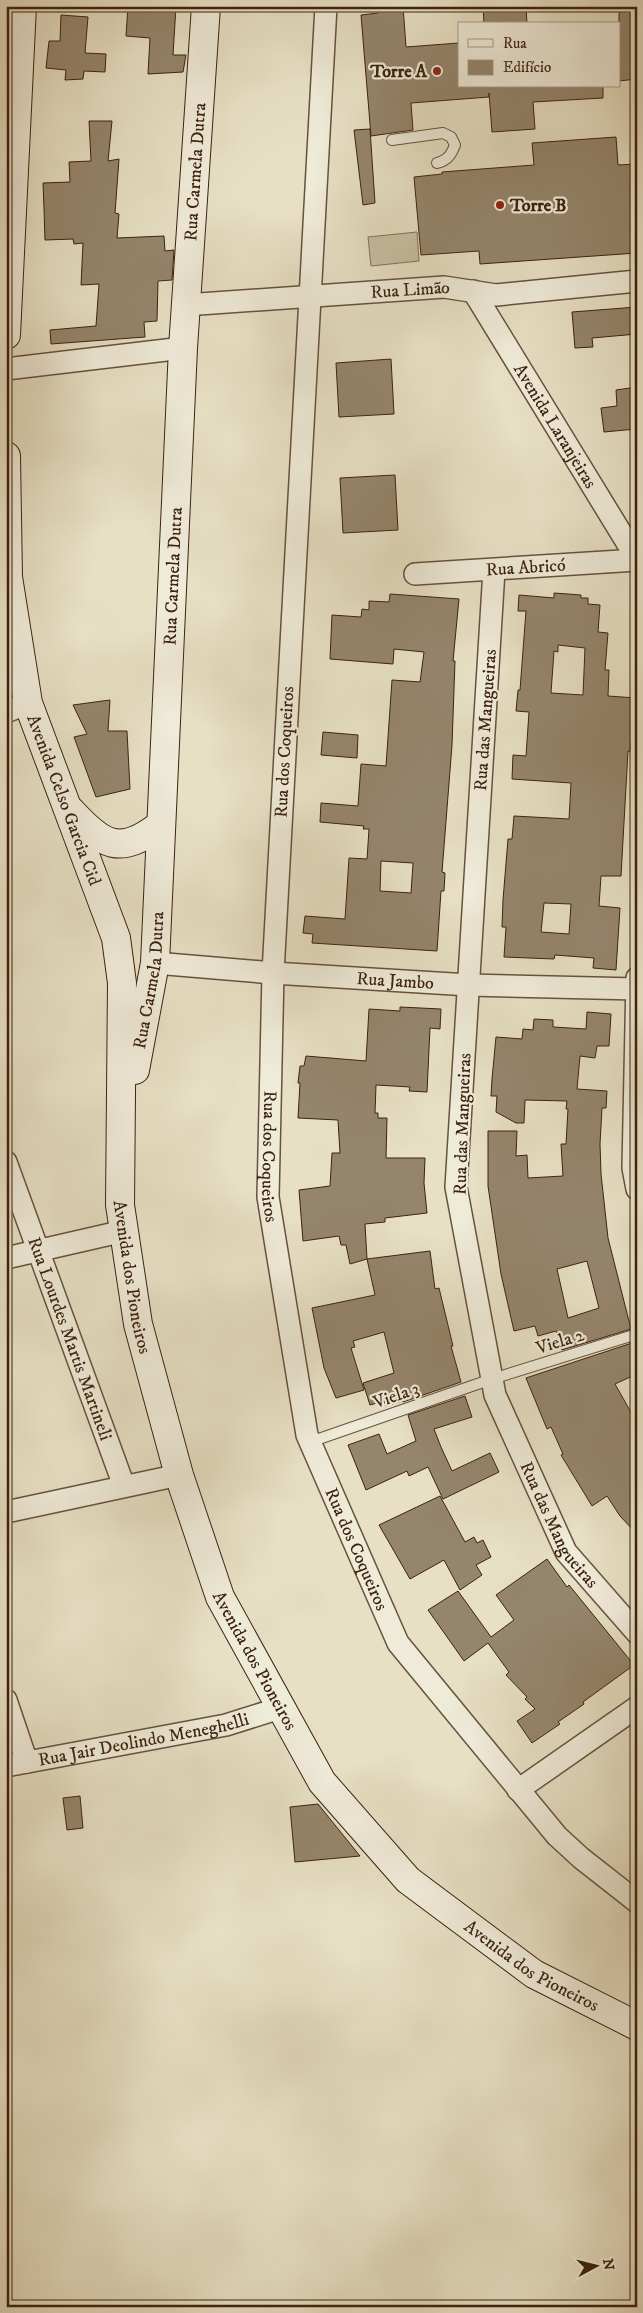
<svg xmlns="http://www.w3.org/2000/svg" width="643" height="2313" font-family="'IM FELL DW Pica',serif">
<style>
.green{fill:#cac0a6;stroke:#83715a}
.building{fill:#95856d;stroke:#3c220e;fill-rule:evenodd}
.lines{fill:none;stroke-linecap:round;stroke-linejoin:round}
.service-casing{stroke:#67523c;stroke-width:12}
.minor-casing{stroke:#67523c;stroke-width:24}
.secondary-casing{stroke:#3c220e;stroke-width:30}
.service{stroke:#efebd9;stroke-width:10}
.minor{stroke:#efebd9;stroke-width:21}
.secondary{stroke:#efebd9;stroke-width:28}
.poi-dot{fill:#8f2418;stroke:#efebd9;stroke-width:2}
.labels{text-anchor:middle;stroke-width:4.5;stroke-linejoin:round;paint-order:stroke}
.poi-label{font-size:18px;font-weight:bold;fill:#3c220e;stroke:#efebd9;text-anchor:end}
.street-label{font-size:18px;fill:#3c220e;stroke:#efebd9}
</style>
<rect width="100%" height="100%" fill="#e7e0c5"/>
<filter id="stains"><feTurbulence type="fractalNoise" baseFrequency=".004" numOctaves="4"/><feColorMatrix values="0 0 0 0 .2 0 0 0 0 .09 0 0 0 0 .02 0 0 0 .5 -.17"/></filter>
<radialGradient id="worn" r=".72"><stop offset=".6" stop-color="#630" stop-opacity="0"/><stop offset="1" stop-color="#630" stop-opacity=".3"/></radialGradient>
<path class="green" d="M417,232L419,261L371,266L368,237Z"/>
<g class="building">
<path d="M128,6H176L173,55H186L183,72L148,74L150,38L126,36Z"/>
<path d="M378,6H403L406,47L459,43V86H603V98L533,102L535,129L492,132L489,93V97L411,103L413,130L371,136L361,15L378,13Z"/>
<path d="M483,6H526L527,24H484Z"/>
<path d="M637,11V79L619,81V12Z"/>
<path d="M61,15L88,17L85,53L106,54L105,72L84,71L83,79L65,80L66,70L46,68L49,41H60Z"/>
<path d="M89,121H112L108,161L119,159L115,213L119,214L117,238L164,236L165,251L174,250L172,280L158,281L157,321L144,322L145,337L51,344L50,330L96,326L99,284L81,285L83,243L74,244L73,239L45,240L44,209L43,183L70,182L69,162L91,161Z"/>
<path d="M370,129L375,203L363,205L354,130Z"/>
<path d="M616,137L618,165L637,164V253L480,264L479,251L421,255L414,177L442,174V172L534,165L532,143Z"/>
<path d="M637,307V334L592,338L593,347L575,348L572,312Z"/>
<path d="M391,359L394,414L339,417L336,363Z"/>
<path d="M637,387L636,429L604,432L601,408L617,406L616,390Z"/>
<path d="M395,475L398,530L343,533L340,478Z"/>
<path d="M554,593L581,595V598H588V604L600,605L598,632L608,633L605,670H609L608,696L636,698L630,752L628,751L621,876H601L599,906L620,908L616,970L593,968L594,958L555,955L554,959L504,957L506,927H502L503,900L508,839H512L514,816L569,819L571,783L512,779L513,755L526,756L529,712L516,711L518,690H520L526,611H518L519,595L554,598ZM558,645L585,648L583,695L551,693L554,651L558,652ZM544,903L571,904L569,934L541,932Z"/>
<path d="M390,594L459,599L453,661H455L452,745L442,872L445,873L444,891H441L437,951L312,943L313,934L303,933L305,916L345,919L349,858L367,859L369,829H363L364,826L320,822L321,803L358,806L361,764L386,766L392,680L420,682L424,652L394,649L393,664L330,659L332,615L361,617L362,609L369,610V601L389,602ZM381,861L413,863L411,893L380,891Z"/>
<path d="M110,700L108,731H127L130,789L96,797L74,737L87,734L73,705Z"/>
<path d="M323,732L358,735L357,758L321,755Z"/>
<path d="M400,1007L441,1009L440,1029L430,1028L427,1092L409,1091L410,1087L376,1085L375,1113H378V1118H387L386,1158H425L424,1183L427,1213L385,1218V1222L365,1224L367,1259L430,1251L435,1289L439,1288L453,1346H451L461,1382L403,1402V1401L386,1406L384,1401L370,1405L363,1383L394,1373L384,1332L353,1341L355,1347L351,1348L364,1390L336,1398L324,1368L312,1308L375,1295L367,1259L350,1264L346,1245H341L339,1236L303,1241L299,1190L330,1186L332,1153H340L338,1120L298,1118L300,1083H298L300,1066H304L306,1056L366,1061L369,1009L400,1011Z"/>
<path d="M587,1012L611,1014L609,1046H597L595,1058L580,1056L577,1089L607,1091L606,1108H602L600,1144L601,1174L608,1238L631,1329L562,1350L556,1331L538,1336L535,1326L514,1331L501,1274L492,1213L488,1186V1131H517L516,1156L527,1155L528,1178L563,1176L561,1144H566L568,1109H566L567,1101L525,1100L524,1123H516L496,1112L497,1096H491L492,1079L496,1037L522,1039L523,1029L533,1030L534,1019L553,1020V1027L586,1029ZM587,1261L599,1308L568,1318L557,1269Z"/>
<path d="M635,1342L637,1374L615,1384L637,1423V1534L620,1516L607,1496L592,1506L561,1455L563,1454L551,1427L547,1429L526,1378Z"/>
<path d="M465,1396L472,1417L434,1429L441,1447L452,1471L490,1453L499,1472L443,1499L428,1467L409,1476L407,1471L366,1490L348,1445L379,1434L387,1454L416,1441L408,1415Z"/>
<path d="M440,1496L465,1542L474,1537L477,1543L483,1540L491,1557L476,1565L482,1575L460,1590L444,1560L410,1579L379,1525Z"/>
<path d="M547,1559L567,1587L569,1585L634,1665L583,1702L584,1704L558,1722L560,1724L532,1743L517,1721L535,1709L525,1699L527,1697L506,1675L509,1672L488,1643L464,1661L428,1610L458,1591L491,1637L514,1620L496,1595Z"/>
<path d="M80,1796L83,1828L67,1830L63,1798Z"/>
<path d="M318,1804L360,1856L295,1862L290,1807Z"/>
</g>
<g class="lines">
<defs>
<g id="service">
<path d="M392,140L443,133L451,137L455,145C451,155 448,160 437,163"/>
<path d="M310,1442L492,1379L637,1334"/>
</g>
<g id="minor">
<path id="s1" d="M326,6L273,973L268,1197L307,1435L398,1643L557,1836L581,1858L637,1902"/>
<path id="s2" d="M473,291L637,559"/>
<path id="s3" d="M185,305L444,287L496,295L637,281"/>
<path d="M6,369L183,348"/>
<path id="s4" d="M494,570L456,1187L495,1395L566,1552L637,1633"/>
<path id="s5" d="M415,574L637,560"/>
<path d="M6,712L28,703"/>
<path id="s6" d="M155,963L273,973L469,985L637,989"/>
<path d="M637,978L633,1168L637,1189"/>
<path id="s7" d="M6,1162L124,1486"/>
<path d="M6,1258L124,1231"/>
<path d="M6,1512L179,1475"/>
<path d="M6,1700L27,1762"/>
<path id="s8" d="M6,1766L226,1725L280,1708"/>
<path d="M518,1790L637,1707"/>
</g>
<g id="secondary">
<path d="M6,335L22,6"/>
<path id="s9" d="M6,456L8,577L28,703L116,938L122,983L120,1205L138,1324L179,1475L220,1597L322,1782L408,1880L534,1974L637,2026"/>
<path d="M71,811C103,846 120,856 160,825"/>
<path id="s10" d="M135,1070L155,963L183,348L206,6"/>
</g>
</defs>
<use href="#service" class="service-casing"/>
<use href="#minor" class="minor-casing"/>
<use href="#secondary" class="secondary-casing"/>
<use href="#service" class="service"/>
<use href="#minor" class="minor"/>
<use href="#secondary" class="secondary"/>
</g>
<g class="poi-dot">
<circle cx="437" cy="71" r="5"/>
<circle cx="500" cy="205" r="5"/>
</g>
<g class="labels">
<g class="poi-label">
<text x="427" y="77">Torre A</text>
<text x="510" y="211" text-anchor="start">Torre B</text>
</g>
<g class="street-label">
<text dy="6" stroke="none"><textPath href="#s10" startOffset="901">Rua Carmela Dutra</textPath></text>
<text dy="6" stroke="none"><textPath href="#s3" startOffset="226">Rua Limão</textPath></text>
<text dy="6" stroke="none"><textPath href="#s2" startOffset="158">Avenida Laranjeiras</textPath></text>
<text dy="6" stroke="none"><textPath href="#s5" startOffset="111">Rua Abricó</textPath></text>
<text dy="6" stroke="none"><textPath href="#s10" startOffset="496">Rua Carmela Dutra</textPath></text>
<text transform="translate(485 720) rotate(-86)" y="6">Rua das Mangueiras</text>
<text transform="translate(284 752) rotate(-87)" y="6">Rua dos Coqueiros</text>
<text dy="6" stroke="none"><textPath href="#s9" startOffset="352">Avenida Celso Garcia Cid</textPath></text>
<text dy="6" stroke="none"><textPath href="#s10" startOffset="91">Rua Carmela Dutra</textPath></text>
<text dy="6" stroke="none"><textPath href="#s6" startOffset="241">Rua Jambo</textPath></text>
<text transform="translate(462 1124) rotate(-88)" y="6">Rua das Mangueiras</text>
<text dy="6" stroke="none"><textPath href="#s1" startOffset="1152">Rua dos Coqueiros</textPath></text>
<text dy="6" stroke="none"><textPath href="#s9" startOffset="840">Avenida dos Pioneiros</textPath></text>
<text dy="6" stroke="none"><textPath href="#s7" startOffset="188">Rua Lourdes Martis Martineli</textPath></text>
<text transform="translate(560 1341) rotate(-17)" y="6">Viela 2</text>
<text transform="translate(396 1395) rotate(-19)" y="6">Viela 3</text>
<text dy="6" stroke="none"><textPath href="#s4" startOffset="975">Rua das Mangueiras</textPath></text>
<text dy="6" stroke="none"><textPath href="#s1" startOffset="1558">Rua dos Coqueiros</textPath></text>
<text dy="6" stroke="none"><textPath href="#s9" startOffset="1245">Avenida dos Pioneiros</textPath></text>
<text dy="6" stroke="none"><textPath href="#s8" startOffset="140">Rua Jair Deolindo Meneghelli</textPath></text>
<text dy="6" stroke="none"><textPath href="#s9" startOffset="1665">Avenida dos Pioneiros</textPath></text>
</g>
</g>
<rect width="643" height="2313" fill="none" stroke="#e7e0c5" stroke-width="25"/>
<rect x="8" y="8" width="628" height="2298" fill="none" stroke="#3c220e" stroke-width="2.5"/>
<rect x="12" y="12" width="618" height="2288" fill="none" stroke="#3c220e"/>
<rect x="458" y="22" width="162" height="65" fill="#efebd9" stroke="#a79b88"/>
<rect x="468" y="39" width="25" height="8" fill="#efebd9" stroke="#a79b88"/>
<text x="503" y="48" font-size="15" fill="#3c220e">Rua</text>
<rect x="468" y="60" width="25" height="15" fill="#95856d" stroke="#a79b88"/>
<text x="503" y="72" font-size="15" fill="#3c220e">Edifício</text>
<g transform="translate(596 2266) rotate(83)" stroke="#efebd9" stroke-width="4" paint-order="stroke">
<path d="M0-4L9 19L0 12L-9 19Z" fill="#3c220e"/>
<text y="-8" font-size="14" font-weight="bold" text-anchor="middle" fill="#3c220e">N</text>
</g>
<rect width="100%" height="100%" filter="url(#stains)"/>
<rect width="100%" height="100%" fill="url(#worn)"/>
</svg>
